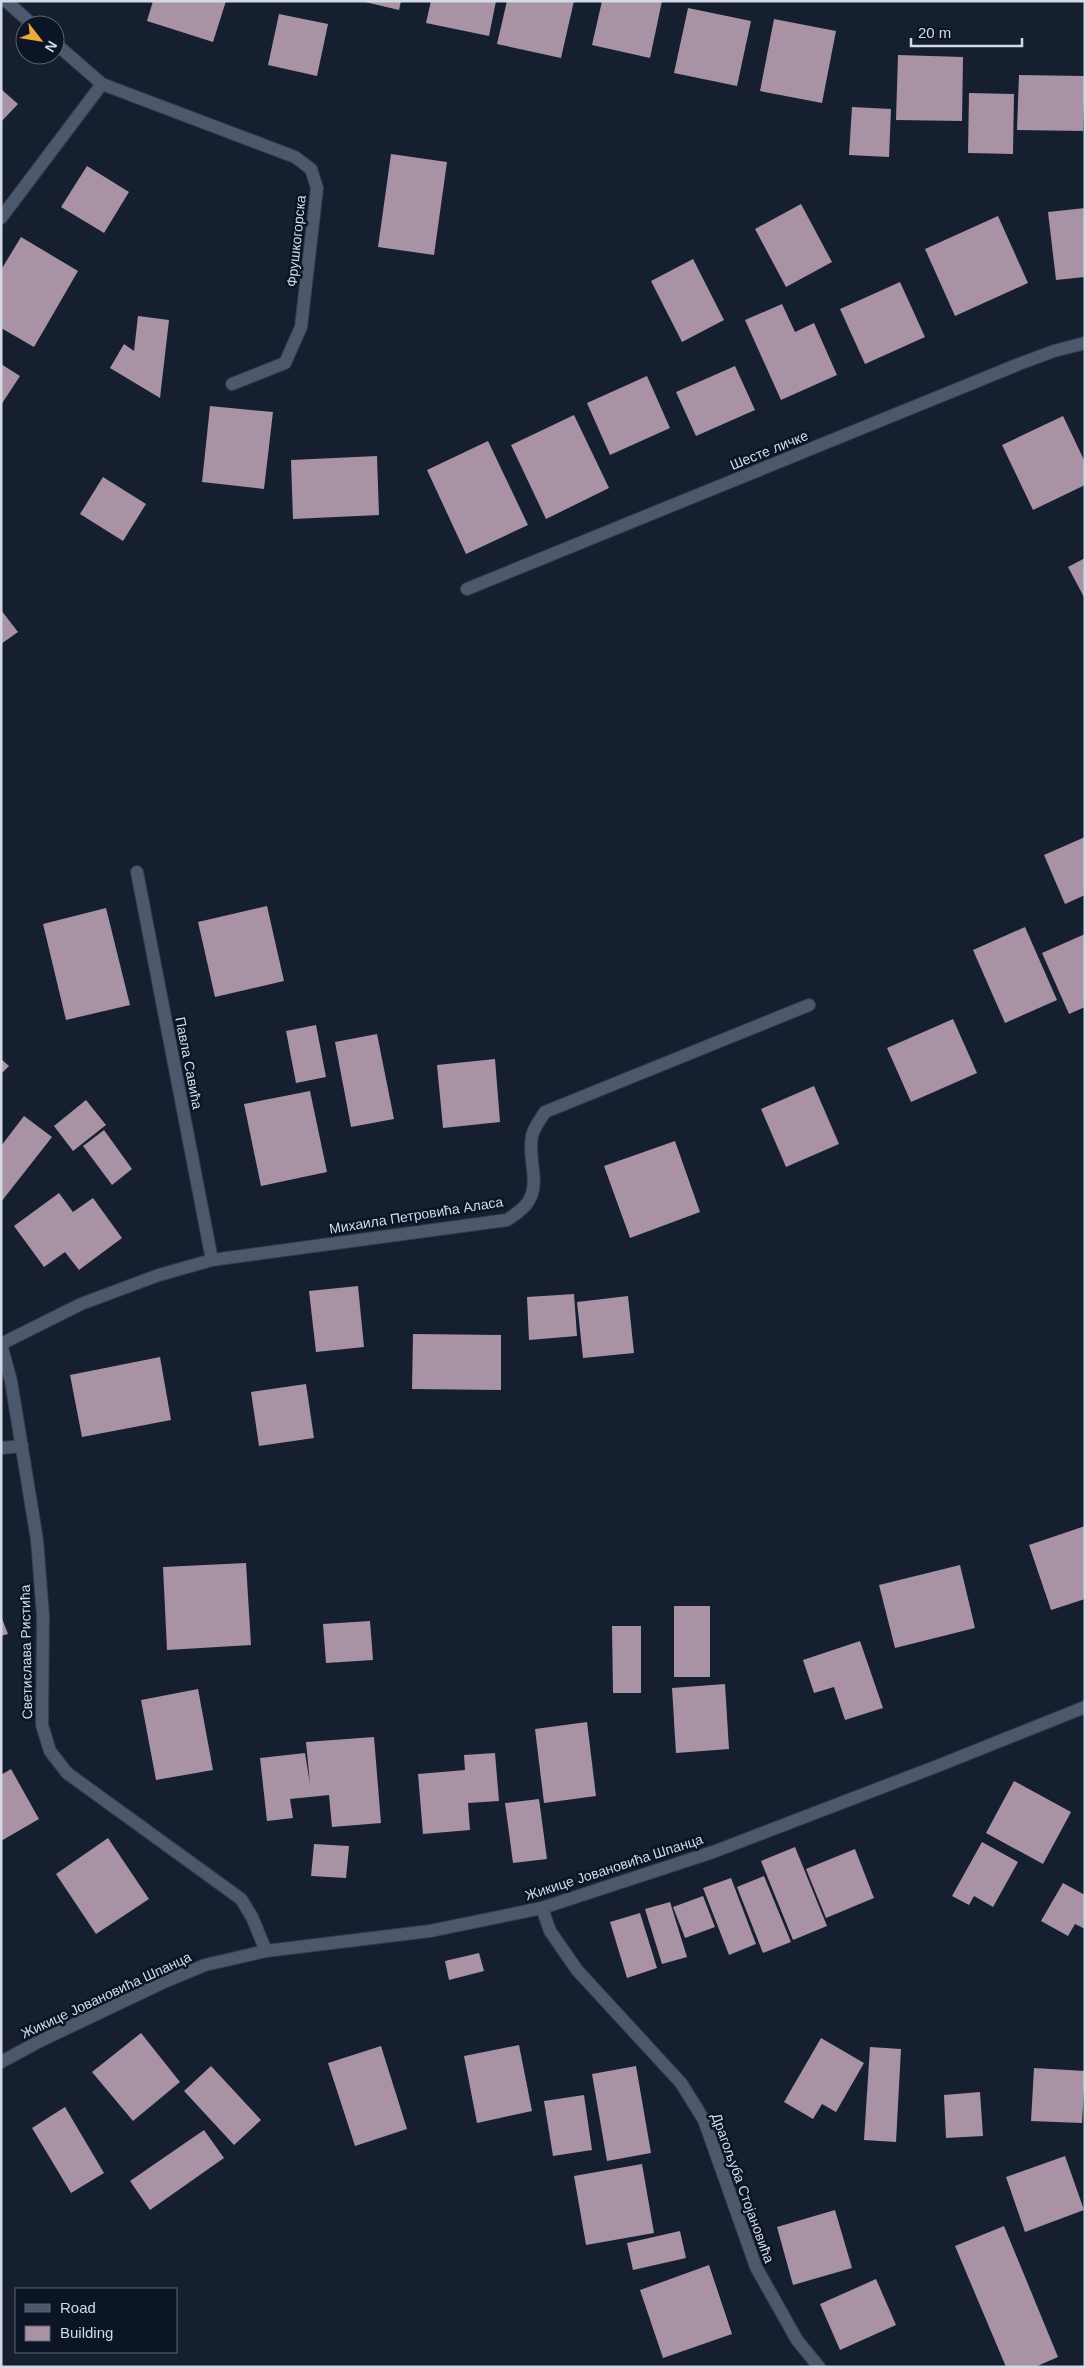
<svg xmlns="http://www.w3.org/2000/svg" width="1086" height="2368" font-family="Arial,sans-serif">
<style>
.building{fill:#a892a4}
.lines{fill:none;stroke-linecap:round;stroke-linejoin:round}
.minor-casing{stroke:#353a49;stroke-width:14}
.minor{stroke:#4c586c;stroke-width:12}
.labels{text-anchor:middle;stroke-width:5;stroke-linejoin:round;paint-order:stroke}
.street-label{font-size:14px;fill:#d3dae6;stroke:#0c1526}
</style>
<rect width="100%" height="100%" fill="#151f30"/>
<g class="building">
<path d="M153,1H226L213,42L147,21Z"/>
<path d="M361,1H401L399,10Z"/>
<path d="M431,1H496L489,36L426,23Z"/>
<path d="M507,1H574L561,58L497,44Z"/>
<path d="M602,1H662L650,58L592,45Z"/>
<path d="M688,8L751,21L737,86L674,73Z"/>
<path d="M279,14L328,24L317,76L268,65Z"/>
<path d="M774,19L836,31L822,103L760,91Z"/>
<path d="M898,55L963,57L962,121L896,120Z"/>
<path d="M1019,75L1085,76L1083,131L1017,130Z"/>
<path d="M1,89L18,104L1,122Z"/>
<path d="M969,93L1014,94L1013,154L968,153Z"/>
<path d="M852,107L891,109L889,157L849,155Z"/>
<path d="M391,154L447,162L434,255L378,247Z"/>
<path d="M87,166L129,192L104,233L61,207Z"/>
<path d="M801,204L832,262L786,287L755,229Z"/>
<path d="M1085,208V277L1056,280L1048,212Z"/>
<path d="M998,216L1028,283L955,316L925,249Z"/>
<path d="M21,237L78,271L34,347L1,328V270Z"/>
<path d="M693,259L724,320L682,342L651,281Z"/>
<path d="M900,282L925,337L865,364L840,309Z"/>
<path d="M782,304L795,332L814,323L837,375L781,400L745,320Z"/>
<path d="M138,316L169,320L160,398L110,368L124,344L134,351Z"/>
<path d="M1,364L20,376L1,405Z"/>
<path d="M735,366L755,410L696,436L676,392Z"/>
<path d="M647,376L670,428L610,455L587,403Z"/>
<path d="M210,406L273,412L264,489L202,482Z"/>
<path d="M574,415L609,488L546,519L511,445Z"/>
<path d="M1063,416L1085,462V485L1033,510L1002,445Z"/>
<path d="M488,441L528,525L466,554L427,470Z"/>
<path d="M377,456L379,515L293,519L291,460Z"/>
<path d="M103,477L146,504L123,541L80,514Z"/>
<path d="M1085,558V599L1068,567Z"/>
<path d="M1,610L18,632L1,644Z"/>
<path d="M1085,837V895L1065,904L1044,855Z"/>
<path d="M267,906L284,981L215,997L198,922Z"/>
<path d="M106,908L130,1005L66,1020L43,924Z"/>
<path d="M1025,927L1057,1000L1005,1023L973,950Z"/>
<path d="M1085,934V1007L1069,1014L1042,953Z"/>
<path d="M953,1019L977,1073L911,1102L887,1048Z"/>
<path d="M316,1025L326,1077L296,1083L286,1031Z"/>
<path d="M377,1034L394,1119L351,1127L335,1042Z"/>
<path d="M1,1059L9,1066L1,1074Z"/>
<path d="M495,1059L500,1122L443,1128L437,1065Z"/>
<path d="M814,1086L839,1144L786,1167L761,1109Z"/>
<path d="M310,1091L327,1172L261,1186L244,1104Z"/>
<path d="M86,1100L106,1125L73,1151L54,1126Z"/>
<path d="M24,1116L52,1137L1,1202V1146Z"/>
<path d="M104,1130L132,1169L112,1185L83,1146Z"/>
<path d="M675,1141L700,1212L630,1238L604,1166Z"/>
<path d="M59,1193L73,1212L93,1198L122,1238L79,1270L65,1252L44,1267L14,1226Z"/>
<path d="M358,1286L364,1347L316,1352L309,1291Z"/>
<path d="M574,1294L577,1336L529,1340L527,1297Z"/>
<path d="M628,1296L634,1353L583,1358L577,1302Z"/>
<path d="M413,1334L501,1335V1390L412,1389Z"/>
<path d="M160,1357L171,1420L82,1437L70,1375Z"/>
<path d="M306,1384L314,1438L259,1446L251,1392Z"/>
<path d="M1085,1526V1599L1051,1610L1029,1545Z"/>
<path d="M246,1563L251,1645L167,1650L163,1567Z"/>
<path d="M960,1565L975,1628L895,1648L879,1585Z"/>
<rect x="674" y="1606" width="36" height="71"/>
<path d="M1,1616L8,1634L1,1636Z"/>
<path d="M370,1621L373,1660L326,1663L323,1624Z"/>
<path d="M612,1626H641V1693H613Z"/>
<path d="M860,1641L883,1708L845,1720L834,1687L814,1693L803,1660Z"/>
<path d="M725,1684L729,1749L676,1753L672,1688Z"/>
<path d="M198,1689L213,1770L156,1780L141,1700Z"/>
<path d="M587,1722L596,1796L544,1803L535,1729Z"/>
<path d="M374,1737L381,1823L332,1827L329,1795L290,1799L293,1818L267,1821L260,1758L305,1753L310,1784L306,1742Z"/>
<path d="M495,1753L499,1801L468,1803L470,1830L423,1834L418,1774L465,1770L464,1755Z"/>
<path d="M11,1769L39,1819L1,1841V1775Z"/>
<path d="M1014,1781L1071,1812L1043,1864L986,1833Z"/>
<path d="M539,1799L547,1859L513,1863L505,1803Z"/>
<path d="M108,1838L149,1899L96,1934L56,1874Z"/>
<path d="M982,1842L1018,1862L993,1907L974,1896L969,1905L952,1896Z"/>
<path d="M314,1844L349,1846L346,1878L311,1876Z"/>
<path d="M795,1847L827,1926L793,1940L761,1861Z"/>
<path d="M855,1849L874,1898L826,1918L806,1869Z"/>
<path d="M764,1876L791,1942L763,1953L737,1887Z"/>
<path d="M731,1878L756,1944L729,1955L703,1888Z"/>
<path d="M1063,1883L1085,1895V1929L1075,1924L1068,1936L1041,1921Z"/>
<path d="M703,1896L715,1927L685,1938L673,1907Z"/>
<path d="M670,1902L687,1957L662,1964L645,1909Z"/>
<path d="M640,1913L657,1968L627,1978L610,1922Z"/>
<path d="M479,1953L484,1971L449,1980L445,1961Z"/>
<path d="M141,2033L180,2082L133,2121L92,2072Z"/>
<path d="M821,2038L864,2063L836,2112L822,2104L813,2119L784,2102Z"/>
<path d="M519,2045L532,2111L477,2123L464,2056Z"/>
<path d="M381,2046L407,2129L355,2146L328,2063Z"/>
<path d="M870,2047L901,2049L896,2142L864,2140Z"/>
<path d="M211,2066L261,2120L234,2145L184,2091Z"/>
<path d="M636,2066L651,2153L607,2161L592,2074Z"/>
<path d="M1034,2068L1085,2071L1082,2123L1031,2121Z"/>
<path d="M980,2092L983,2136L946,2138L944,2095Z"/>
<path d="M584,2095L592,2150L553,2156L544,2101Z"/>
<path d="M65,2107L104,2173L71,2193L32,2128Z"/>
<path d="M204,2130L224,2158L150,2210L130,2181Z"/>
<path d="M1065,2156L1084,2210L1025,2232L1006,2177Z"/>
<path d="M642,2164L654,2233L586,2245L574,2176Z"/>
<path d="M835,2210L852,2268L793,2285L777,2227Z"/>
<path d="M1004,2226L1058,2357L1035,2367H1006L955,2246Z"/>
<path d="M680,2231L686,2258L633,2270L627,2243Z"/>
<path d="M709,2265L732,2334L663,2358L640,2290Z"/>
<path d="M876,2279L896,2325L840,2350L820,2304Z"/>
</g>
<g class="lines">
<defs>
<g id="minor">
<path d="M6,1L33,25"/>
<path d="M55,43L102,84L295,157L311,169L317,188L301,327L285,363L232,384"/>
<path d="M1,218L102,84"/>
<path d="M467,589L1019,364L1054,351L1085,343"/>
<path d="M137,872L212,1260"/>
<path d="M1,1344L81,1304L159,1275L212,1260L507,1220C514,1215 523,1210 528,1202C541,1183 527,1157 532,1136C534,1127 540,1120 545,1112L809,1005"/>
<path d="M1,1344L11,1381L37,1540L43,1616L42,1725L50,1751L67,1773L241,1899L252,1917L266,1951"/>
<path d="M1,1448L22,1446"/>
<path d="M542,1908L550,1931L577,1970L681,2083L704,2120L756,2267L797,2340L819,2367"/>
<path d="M1,2062L40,2041L164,1982L205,1965L266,1951L430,1931L542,1908L713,1852L940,1765L1085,1707"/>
</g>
</defs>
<use href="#minor" class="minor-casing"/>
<use href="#minor" class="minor"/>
</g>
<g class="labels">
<g class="street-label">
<text transform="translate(296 241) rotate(-84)" y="5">Фрушкогорска</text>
<text transform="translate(769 450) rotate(-22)" y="5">Шесте личке</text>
<text transform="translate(189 1063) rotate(79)" y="5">Павла Савића</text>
<text transform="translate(416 1215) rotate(-9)" y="5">Михаила Петровића Аласа</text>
<text transform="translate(26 1652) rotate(-91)" y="5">Светислава Ристића</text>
<text transform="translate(614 1867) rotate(-18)" y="5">Жикице Јовановића Шпанца</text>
<text transform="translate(106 1995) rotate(-25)" y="5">Жикице Јовановића Шпанца</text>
<text transform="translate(743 2188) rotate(70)" y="5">Драгољуба Стојановића</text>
</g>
</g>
<rect width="1086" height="2368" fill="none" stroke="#d3dae6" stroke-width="5"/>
<rect x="15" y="2288" width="162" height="65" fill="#0c1526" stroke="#5c6473"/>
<rect x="25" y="2304" width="25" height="8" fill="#4c586c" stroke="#5c6473"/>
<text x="60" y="2313" font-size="15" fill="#d3dae6">Road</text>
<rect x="25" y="2326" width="25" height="15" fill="#a892a4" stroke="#5c6473"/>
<text x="60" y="2338" font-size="15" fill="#d3dae6">Building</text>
<g transform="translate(40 40) rotate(121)"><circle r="24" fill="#0c1526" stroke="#5c6473"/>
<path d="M0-4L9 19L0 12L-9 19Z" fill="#eca93a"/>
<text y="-8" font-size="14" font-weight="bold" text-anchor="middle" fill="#d3dae6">N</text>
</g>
<path d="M911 38v8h111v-8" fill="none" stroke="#d3dae6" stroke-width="2.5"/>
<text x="918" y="38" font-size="15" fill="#d3dae6" stroke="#0c1526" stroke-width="4" paint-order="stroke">20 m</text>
</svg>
